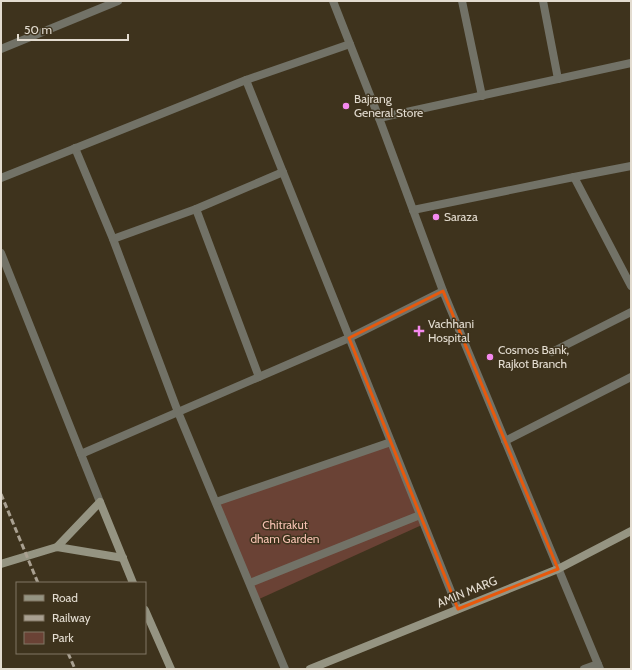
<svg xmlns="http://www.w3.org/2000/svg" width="632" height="670" font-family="Cabin,sans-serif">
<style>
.green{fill:#6a4235}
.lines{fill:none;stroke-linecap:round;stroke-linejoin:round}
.street{stroke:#727267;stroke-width:8}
.secondary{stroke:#959482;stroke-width:8}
.rail{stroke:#a9a091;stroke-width:3;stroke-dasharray:6 3;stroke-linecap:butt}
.marked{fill:none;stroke:#e8590c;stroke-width:3;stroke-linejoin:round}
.poi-dot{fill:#f589ef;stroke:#3e331d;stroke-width:1.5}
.labels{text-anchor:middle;stroke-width:3;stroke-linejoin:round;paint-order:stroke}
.poi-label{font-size:12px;fill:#e3dcd0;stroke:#3e331d;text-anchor:start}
.park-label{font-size:12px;fill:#f5c1b1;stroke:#3e331d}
.street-label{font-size:12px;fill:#e3dcd0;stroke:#3e331d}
</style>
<rect width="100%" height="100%" fill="#3e331d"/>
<path class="green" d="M391,442L424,524L257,600L216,502Z"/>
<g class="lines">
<g class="street">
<path d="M333,1L379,118L443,291L600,669"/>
<path d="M462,1L482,96"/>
<path d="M543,1L558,79"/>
<path d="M1,49L118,1"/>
<path d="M246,80L350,44"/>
<path d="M379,118L631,63"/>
<path d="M75,148L113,239L178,412L285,669"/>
<path d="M574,177L631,166"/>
<path d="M1,178L246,80L458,609"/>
<path d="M413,210L574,177L631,286"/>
<path d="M113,239L196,209"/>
<path d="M1,253L100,502"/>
<path d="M552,352L631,312"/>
<path d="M259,377L196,209L283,172"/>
<path d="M505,441L631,377"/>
<path d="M81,454L349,338L443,291"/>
<path d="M216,502L391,442"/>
<path d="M250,583L420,515"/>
<path d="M584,669L598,664"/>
</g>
<g class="secondary">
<path d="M57,547L100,502L133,583"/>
<path d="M1,564L57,547L123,558"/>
<path d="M145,610L171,669"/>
<path d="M310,669L558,569L631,531"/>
</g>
<g class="rail">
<path d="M1,494L38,583"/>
<path d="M68,653L75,669"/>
</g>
</g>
<path class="marked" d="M443,291L558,569L458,609L349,338Z"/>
<g class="poi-dot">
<circle cx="346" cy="106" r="4"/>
<circle cx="436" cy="217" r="4"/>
<path d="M417 325h4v4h4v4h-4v4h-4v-4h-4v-4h4z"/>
<circle cx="490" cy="357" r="4"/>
</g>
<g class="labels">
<g class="poi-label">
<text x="354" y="103">Bajrang<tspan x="354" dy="14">General Store</tspan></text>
<text x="444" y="221">Saraza</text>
<text x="428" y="328">Vachhani<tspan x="428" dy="14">Hospital</tspan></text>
<text x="498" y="354">Cosmos Bank,<tspan x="498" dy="14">Rajkot Branch</tspan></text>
</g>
<g class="park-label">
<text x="285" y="529">Chitrakut<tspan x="285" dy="14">dham Garden</tspan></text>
</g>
<g class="street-label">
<text transform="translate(467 592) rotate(-22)" y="4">AMIN MARG</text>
</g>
</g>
<rect width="632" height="670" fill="none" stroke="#e3dcd0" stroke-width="4"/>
<rect x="16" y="582" width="130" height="72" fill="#3e331d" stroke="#807765"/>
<rect x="24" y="595" width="20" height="6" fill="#959482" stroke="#807765"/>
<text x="52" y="602" font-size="12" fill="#e3dcd0">Road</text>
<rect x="24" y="615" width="20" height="6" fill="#a9a091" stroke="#807765"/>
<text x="52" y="622" font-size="12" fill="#e3dcd0">Railway</text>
<rect x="24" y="632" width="20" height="12" fill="#6a4235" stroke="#807765"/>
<text x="52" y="642" font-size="12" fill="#e3dcd0">Park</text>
<path d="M18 34v6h110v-6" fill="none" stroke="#e3dcd0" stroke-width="2"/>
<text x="24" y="34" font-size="12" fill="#e3dcd0" stroke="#3e331d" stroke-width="3" paint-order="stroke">50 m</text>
</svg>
